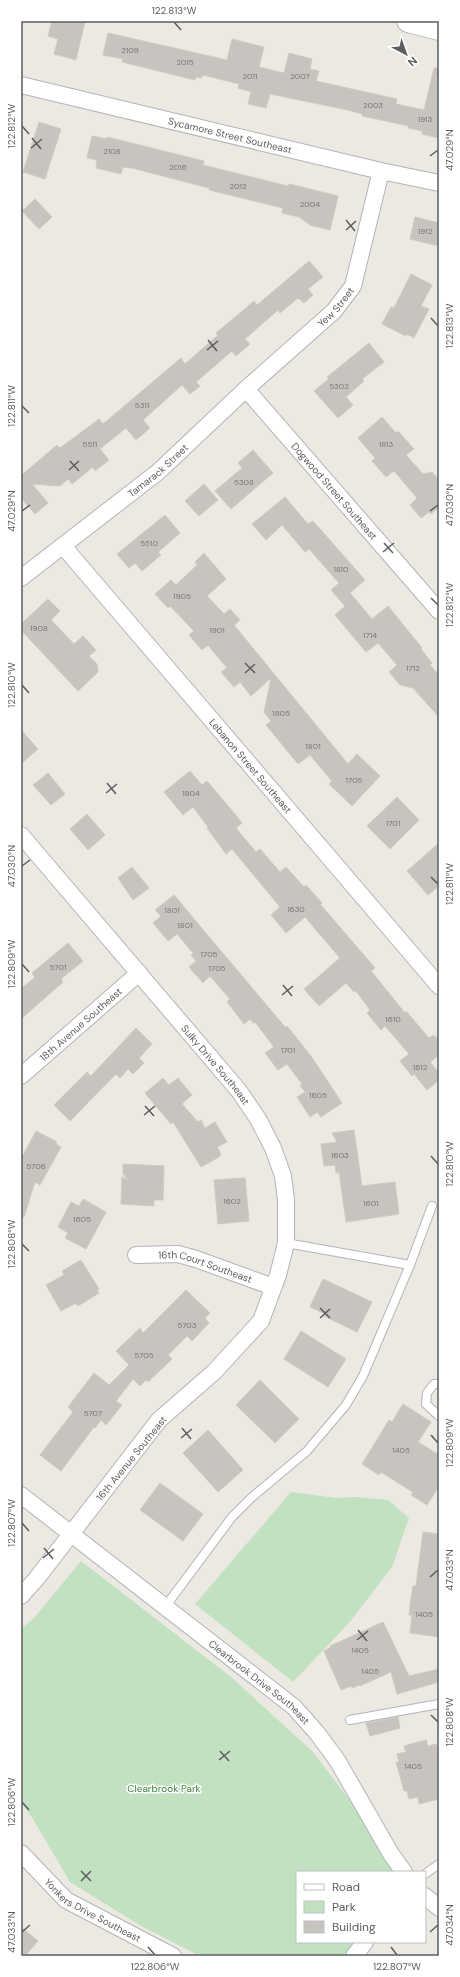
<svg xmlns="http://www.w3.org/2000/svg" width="460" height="1977" font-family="'DM Sans',sans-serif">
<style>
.green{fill:#c2e1c0}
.building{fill:#c7c3be;stroke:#d0cac1}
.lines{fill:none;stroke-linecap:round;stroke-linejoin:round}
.service-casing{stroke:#b2b4b8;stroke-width:10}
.minor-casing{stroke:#b2b4b8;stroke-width:18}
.secondary-casing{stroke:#b1b5b8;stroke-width:24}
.service{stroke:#fff;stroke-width:8}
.minor{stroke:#fff;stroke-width:16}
.secondary{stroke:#fff;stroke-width:22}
.ticks{fill:none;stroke:#5a5e61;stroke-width:1.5}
.labels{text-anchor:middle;stroke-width:3;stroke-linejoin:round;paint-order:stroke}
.number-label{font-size:8px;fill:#757778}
.street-label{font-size:10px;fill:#5a5e61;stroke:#fff}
.park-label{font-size:10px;fill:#3c7f3c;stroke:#fff}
.neatline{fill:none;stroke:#5a5e61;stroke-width:1.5}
.ticks-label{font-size:10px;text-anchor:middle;fill:#5a5e61}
</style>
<rect width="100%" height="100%" fill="#ece9e2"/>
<g class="green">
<path d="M291,1492L336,1498L357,1497L388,1500L409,1518L392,1567L349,1623L293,1682L195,1604Z"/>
<path d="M81,1561L231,1677L312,1751L360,1813L395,1872H297V1942H355L344,1956H200L141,1926L70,1882L33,1819L21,1803V1629L34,1618Z"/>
</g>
<g class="building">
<path d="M52,21H85L76,60L54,54L58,39L48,36Z"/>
<path d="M108,33L227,60L232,39L264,47L259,67L284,73L289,53L312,59L310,69L319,71L316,81L397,99L396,104L424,110L434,68H439V138L422,134L423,131L408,128L409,126L362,116V114L348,110L270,94L266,108L248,104L251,92L238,88L239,84L203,75L202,78L196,77L195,80L122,62L123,59L103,55Z"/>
<path d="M39,122L61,129L45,179L23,172Z"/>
<path d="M92,136L107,139V137L204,161L203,165L288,186L289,184L338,196L330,230L310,225L299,217L282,213L283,208L209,190V188L132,168L123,167L121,174L96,168L97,160L87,158Z"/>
<path d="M35,199L52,217L39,229L22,211Z"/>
<path d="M415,217L439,223V246L410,239Z"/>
<path d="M309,261L323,277L308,289L313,295L304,303L298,298L280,313L278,310L245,339L250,344L236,356L232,351L196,382L200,386L190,394L182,385L143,420L150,428L136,440L126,428L100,449L109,460L95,471L93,467L72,484L68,479L60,486L32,484L48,503L35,514L21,498V472L23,474L57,445L60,448L99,419L103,424L181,358L185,364L218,335L216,333L254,301L257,305Z"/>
<path d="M411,274L432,285L421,306L429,309L414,338L407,334L406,336L382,324L391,307L394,308Z"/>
<path d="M369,343L384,362L362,379L364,381L346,397L353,405L338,418L314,391L329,379L327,377Z"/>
<path d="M382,417L396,433L398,431L414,449L406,455L423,474L432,472L439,480V507L431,514L429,512L421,518L410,505L417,498L394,471L386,477L372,461L375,458L358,438Z"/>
<path d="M253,450L273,473L231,509L215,491L242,468L238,463Z"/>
<path d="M204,484L218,500L199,516L185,501Z"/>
<path d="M285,497L308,524L313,521L365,580L350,593L372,619L388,606L422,648L421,649L432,663L430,665L439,675V717L413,688L400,685L389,672L397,665L378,643L366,652L335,615L345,606L331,590L339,583L309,549L305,552L282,525L266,540L252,524Z"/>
<path d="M165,515L180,533L158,552L161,555L142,571L135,563L129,568L117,554Z"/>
<path d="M204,553L226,579L207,596L224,614L230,609L240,620L234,625L348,764L357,754L380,776L352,806L329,784L332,781L310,755L298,764L266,725L271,721L264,712L271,678L251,696L240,682L234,687L221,672L227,668L208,645L202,650L189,635L194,631L170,606L168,608L155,594L171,580L176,585L197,565L195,562Z"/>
<path d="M48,599L60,611L51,620L74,644L83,636L96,650L89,656L97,664L98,672L78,691L21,630V624Z"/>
<path d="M21,730L38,749L21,764Z"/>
<path d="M190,771L202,785L207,781L230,808L242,823L236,828L256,852L260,849L280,872L286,867L304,887L306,885L322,903L320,904L375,968L371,971L405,1013L406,1011L429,1038L434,1035L439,1041V1055L430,1062L439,1073V1080L427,1090L414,1074L412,1076L400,1061L409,1054L385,1026L381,1030L367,1013L370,1010L356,991L354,992L346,983L319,1006L304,989L340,958L305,917L286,933L271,915L280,907L232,849L226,854L207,828L208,827L193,807L183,815L164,792Z"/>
<path d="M48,773L65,794L51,805L33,785Z"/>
<path d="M397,797L419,820L390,849L367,826Z"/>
<path d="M87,814L105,835L88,850L70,829Z"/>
<path d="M439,843V886L428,895L407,871Z"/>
<path d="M132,867L149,888L133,900L118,878Z"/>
<path d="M174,895L285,1027L287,1026L311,1056L342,1103L321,1117L317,1112L310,1117L297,1097L305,1092L300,1085L302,1084L287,1064L278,1070L265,1053L274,1047L255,1022L253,1023L250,1019L244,1024L227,1002L230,999L210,976L203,983L189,967L196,961L191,955L193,953L177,934L168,941L153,923L161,916L155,910Z"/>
<path d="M68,943L83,961L61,979L63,982L21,1019V989L35,977L32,973Z"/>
<path d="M136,1028L152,1044L139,1058L144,1063L133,1074L128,1069L120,1078L116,1074L70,1121L54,1105L87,1072L91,1076Z"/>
<path d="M163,1078L169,1085L178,1078L192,1095L182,1104L198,1122L201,1120L205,1128L215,1122L227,1142L217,1147L221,1154L219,1157L201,1167L173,1122L171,1124L145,1093Z"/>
<path d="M354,1130L362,1186L395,1182L399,1214L346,1222L339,1172L336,1173L335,1165L324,1166L321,1144L337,1142L332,1133Z"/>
<path d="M36,1131L57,1142L56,1144L61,1147L40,1185L35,1182L24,1217H21V1159Z"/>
<path d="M123,1164L164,1166L163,1200H154V1206L121,1204L122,1177L129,1181L123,1174Z"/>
<path d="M245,1178L249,1221L218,1224L214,1180Z"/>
<path d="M83,1199L106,1212L86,1249L65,1238L68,1233L58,1227L71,1202L79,1206Z"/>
<path d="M81,1260L99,1289L97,1290L99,1293L78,1306L76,1303L61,1311L46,1285L64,1275L62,1271Z"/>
<path d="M323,1279L372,1302L357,1332L324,1316L325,1314L310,1307Z"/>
<path d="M186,1290L210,1313L205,1318L209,1323L192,1341L187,1336L168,1355L172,1359L148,1382L146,1380L140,1386L133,1379L116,1401L122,1405L106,1425L101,1420L95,1428L94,1427L61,1471L40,1455L73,1412L68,1407L94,1373L109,1385L129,1365L116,1351L140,1328L143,1333Z"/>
<path d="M301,1331L346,1359L328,1387L284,1359Z"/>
<path d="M260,1380L299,1419L275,1443L236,1405Z"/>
<path d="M403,1404L431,1422L418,1442L439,1455V1486L427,1505L411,1495L413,1492L403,1486L381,1472L379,1475L362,1464L389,1420L392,1422Z"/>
<path d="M208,1430L243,1470L218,1492L183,1453Z"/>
<path d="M160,1483L203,1514L183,1541L140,1510Z"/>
<path d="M423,1532L439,1534V1637L410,1633L412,1615H409L410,1605L413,1586H416Z"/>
<path d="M383,1622L409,1676L439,1669V1682L397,1694L391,1672L360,1686L359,1685L352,1688L351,1686L341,1690L324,1651L331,1647L330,1646Z"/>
<path d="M398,1717L400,1728L370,1736L366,1723Z"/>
<path d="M426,1740L428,1746L436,1744L439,1755V1799L419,1804L418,1797L409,1799L407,1791H404L396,1762H399L397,1754L406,1752L404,1746Z"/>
<path d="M21,1927L38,1941L25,1956H21Z"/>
</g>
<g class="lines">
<defs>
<g id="service">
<path d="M286,1243L410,1265"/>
<path d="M439,1384H434L427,1393L426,1404L439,1416"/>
<path d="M165,1607L232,1517L251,1498L307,1451L346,1405L363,1376L410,1265L432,1206"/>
<path d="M350,1720L439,1704"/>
<path d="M425,1874L439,1864"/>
</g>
<g id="minor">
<path id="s1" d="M21,85L381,171L439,183"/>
<path id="s2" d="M246,389L439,611"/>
<path id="s3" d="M63,546L439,986"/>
<path id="s4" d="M21,578L158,472L246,389L334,311L353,286L381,171"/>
<path id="s5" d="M21,835L239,1091L258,1119L273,1148L283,1176L286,1200V1243L278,1275L261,1321L214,1372L159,1420L37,1578L21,1596"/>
<path id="s6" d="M21,1076L139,973"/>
<path id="s7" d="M136,1255L178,1254L196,1259L273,1287"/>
<path id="s8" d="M21,1495L294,1707L317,1733L337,1760L391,1854L404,1872"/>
<path id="s9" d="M21,1853L66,1900L173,1956"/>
<path d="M425,1896L439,1908"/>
<path d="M354,1956L365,1942"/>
</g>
<path id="secondary" d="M408,21L439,29"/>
</defs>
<use href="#service" class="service-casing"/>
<use href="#minor" class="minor-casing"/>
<use href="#secondary" class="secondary-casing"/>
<use href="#service" class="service"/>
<use href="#minor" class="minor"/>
<use href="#secondary" class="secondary"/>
</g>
<path class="ticks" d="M174,22L181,30M22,126L29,134M32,138L41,149M31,148L42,139M430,156L438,150M346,220L355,231M346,230L356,221M431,318L438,326M208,340L217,351M207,350L218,341M22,406L29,413M70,461L79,471M69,470L79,461M22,511L30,505M430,511L438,505M384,543L393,553M383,552L394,543M431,598L438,605M245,663L255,673M245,673L255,664M22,685L29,693M107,783L116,794M106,793L117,784M22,866L30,860M431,877L438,884M22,964L29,972M283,985L292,996M282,995L293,986M145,1106L154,1116M144,1115L155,1106M431,1156L438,1164M22,1244L29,1251M320,1308L330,1318M320,1318L330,1309M182,1428L191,1439M431,1435L438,1443M181,1438L192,1429M22,1523L29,1531M44,1548L53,1559M43,1558L54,1549M430,1577L438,1570M358,1630L367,1641M357,1640L368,1631M431,1715L438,1722M220,1751L229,1761M219,1760L230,1751M22,1802L29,1810M81,1871L91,1881M81,1881L91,1871M22,1932L30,1925M430,1932L438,1925M148,1947L155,1955M391,1947L397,1955"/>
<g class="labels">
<g class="number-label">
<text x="130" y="53">2109</text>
<text x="185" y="65">2015</text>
<text x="250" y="79">2011</text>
<text x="300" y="79">2007</text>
<text x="373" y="108">2003</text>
<text x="425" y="122">1913</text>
<text x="112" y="154">2108</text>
<text x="178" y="170">2016</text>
<text x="238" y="189">2012</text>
<text x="310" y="207">2004</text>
<text x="425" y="234">1912</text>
<text x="339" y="389">5302</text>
<text x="142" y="408">5311</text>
<text x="90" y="447">5511</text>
<text x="386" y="447">1813</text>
<text x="244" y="485">5308</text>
<text x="149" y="546">5510</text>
<text x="341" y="572">1810</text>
<text x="182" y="599">1905</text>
<text x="39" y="631">1908</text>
<text x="217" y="633">1901</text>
<text x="370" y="638">1714</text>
<text x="413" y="671">1712</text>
<text x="281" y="716">1805</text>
<text x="313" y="749">1801</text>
<text x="354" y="783">1705</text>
<text x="191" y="796">1804</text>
<text x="393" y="826">1701</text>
<text x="296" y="912">1630</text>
<text x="172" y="913">1801</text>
<text x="185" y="928">1801</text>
<text x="209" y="957">1705</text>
<text x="58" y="970">5701</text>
<text x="217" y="971">1705</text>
<text x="393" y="1022">1610</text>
<text x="288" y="1053">1701</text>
<text x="420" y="1070">1612</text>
<text x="318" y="1098">1605</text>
<text x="340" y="1158">1603</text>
<text x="36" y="1169">5706</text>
<text x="232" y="1204">1602</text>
<text x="371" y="1206">1601</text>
<text x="82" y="1222">1605</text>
<text x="187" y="1328">5703</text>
<text x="144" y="1358">5705</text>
<text x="93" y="1416">5707</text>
<text x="401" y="1453">1405</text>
<text x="424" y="1617">1405</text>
<text x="360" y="1653">1405</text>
<text x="370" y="1674">1405</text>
<text x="413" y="1769">1405</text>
</g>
<g class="street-label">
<text dy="4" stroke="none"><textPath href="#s1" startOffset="215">Sycamore Street Southeast</textPath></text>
<text dy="4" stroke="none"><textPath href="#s4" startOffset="416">Yew Street</textPath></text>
<text dy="4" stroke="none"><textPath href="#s4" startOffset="174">Tamarack Street</textPath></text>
<text dy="4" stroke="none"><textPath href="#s2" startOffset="135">Dogwood Street Southeast</textPath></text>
<text dy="4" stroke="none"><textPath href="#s3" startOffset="289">Lebanon Street Southeast</textPath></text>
<text dy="4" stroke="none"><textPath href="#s6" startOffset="79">18th Avenue Southeast</textPath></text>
<text dy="4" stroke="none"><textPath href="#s5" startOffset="301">Sulky Drive Southeast</textPath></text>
<text dy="4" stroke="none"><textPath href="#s7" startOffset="71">16th Court Southeast</textPath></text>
<text transform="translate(131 1458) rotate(-51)" y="4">16th Avenue Southeast</text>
<text dy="4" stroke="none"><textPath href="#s8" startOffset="303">Clearbrook Drive Southeast</textPath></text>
<text dy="4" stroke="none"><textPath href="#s9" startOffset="93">Yonkers Drive Southeast</textPath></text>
</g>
<g class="park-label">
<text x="164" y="1792">Clearbrook Park</text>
</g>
</g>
<rect width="460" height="1977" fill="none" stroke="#ffffff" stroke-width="44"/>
<rect x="296" y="1871" width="130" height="72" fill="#ffffff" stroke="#bdbfc0"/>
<rect x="304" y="1884" width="20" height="6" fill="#ffffff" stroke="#bdbfc0"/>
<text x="332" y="1891" font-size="12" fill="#5a5e61">Road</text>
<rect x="304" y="1901" width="20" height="12" fill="#c2e1c0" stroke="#bdbfc0"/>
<text x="332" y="1911" font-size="12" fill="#5a5e61">Park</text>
<rect x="304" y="1921" width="20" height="12" fill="#c7c3be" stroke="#bdbfc0"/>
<text x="332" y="1931" font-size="12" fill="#5a5e61">Building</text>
<g transform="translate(406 54) rotate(139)" stroke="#ffffff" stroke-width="3" paint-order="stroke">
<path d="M0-3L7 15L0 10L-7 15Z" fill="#5a5e61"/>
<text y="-6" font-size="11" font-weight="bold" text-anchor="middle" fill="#5a5e61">N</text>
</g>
<rect x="22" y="22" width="416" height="1933" class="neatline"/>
<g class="ticks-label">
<text x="174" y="14">122.813°W</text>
<text transform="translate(11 126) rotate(-90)" y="4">122.812°W</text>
<text transform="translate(449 150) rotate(-90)" y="4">47.029°N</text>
<text transform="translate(449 326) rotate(-90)" y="4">122.813°W</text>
<text transform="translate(11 406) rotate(-90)" y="4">122.811°W</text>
<text transform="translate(449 505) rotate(-90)" y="4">47.030°N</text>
<text transform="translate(11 511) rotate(-90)" y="4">47.029°N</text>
<text transform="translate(449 605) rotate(-90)" y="4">122.812°W</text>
<text transform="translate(11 685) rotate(-90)" y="4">122.810°W</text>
<text transform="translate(11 866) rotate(-90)" y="4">47.030°N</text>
<text transform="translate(449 884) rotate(-90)" y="4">122.811°W</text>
<text transform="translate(11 964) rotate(-90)" y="4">122.809°W</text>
<text transform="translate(449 1164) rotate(-90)" y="4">122.810°W</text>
<text transform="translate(11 1244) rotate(-90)" y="4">122.808°W</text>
<text transform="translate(449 1443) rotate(-90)" y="4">122.809°W</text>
<text transform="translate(11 1523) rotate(-90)" y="4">122.807°W</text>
<text transform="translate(449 1570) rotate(-90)" y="4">47.033°N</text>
<text transform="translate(449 1722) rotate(-90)" y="4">122.808°W</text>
<text transform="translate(11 1802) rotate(-90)" y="4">122.806°W</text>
<text transform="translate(449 1925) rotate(-90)" y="4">47.034°N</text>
<text transform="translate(11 1932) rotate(-90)" y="4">47.033°N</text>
<text x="155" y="1970">122.806°W</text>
<text x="397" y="1970">122.807°W</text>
</g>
</svg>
